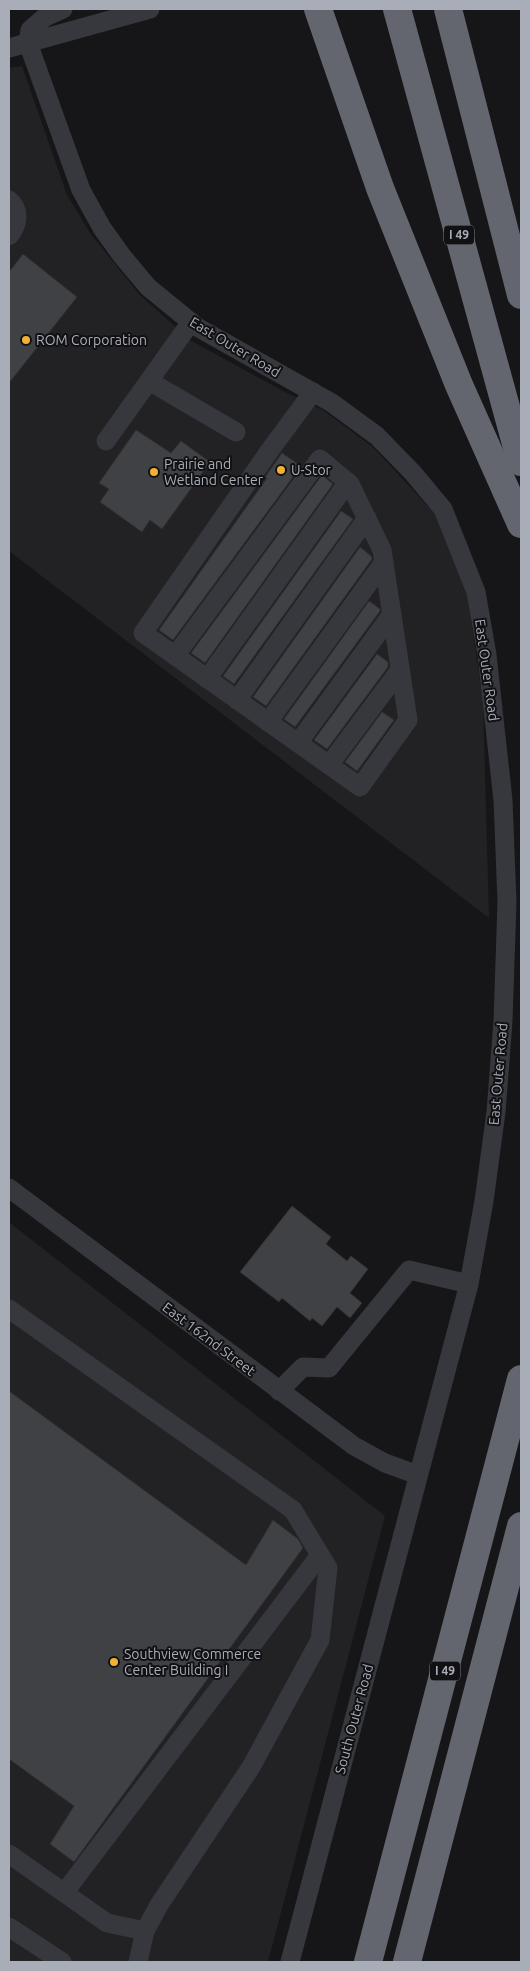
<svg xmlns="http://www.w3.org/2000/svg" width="530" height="1971" font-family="Ubuntu,sans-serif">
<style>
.built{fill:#222225}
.building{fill:#404145;stroke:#303034}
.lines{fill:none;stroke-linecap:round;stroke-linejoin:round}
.minor{stroke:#37383d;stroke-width:19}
.highway{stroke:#63666e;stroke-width:28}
.poi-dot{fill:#f2b134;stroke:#111113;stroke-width:2}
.labels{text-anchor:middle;stroke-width:4;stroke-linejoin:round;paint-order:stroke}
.shield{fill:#111113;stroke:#7b7e86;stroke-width:1}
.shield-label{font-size:12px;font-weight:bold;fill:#a8adb8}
.poi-label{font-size:14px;fill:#a8adb8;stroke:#111113;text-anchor:start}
.street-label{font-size:14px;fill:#a8adb8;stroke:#111113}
</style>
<rect width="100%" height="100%" fill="#161618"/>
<g class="built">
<path d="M22,66L67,195L90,233L140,295L190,340L285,392L323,410L374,448L435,514L467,592L483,702L489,918L9,551V68Z"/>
<path d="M9,1222L385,1516L268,1962H9Z"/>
</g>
<g class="building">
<path d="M23,254L77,297L9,383V272Z"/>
<path d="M136,430L171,453L181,441L210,462L162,529L150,520L142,532L100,502L109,489L99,483Z"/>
<path d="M282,453L301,466L173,640L159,630L267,478L265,477Z"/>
<path d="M322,475L333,484L205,663L191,653Z"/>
<path d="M341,511L353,519L234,684L223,676Z"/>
<path d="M360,547L371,556L372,559L266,706L253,697Z"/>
<path d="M369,601L380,609V611L295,727L284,719Z"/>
<path d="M377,654L388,662V667L327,749L314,740Z"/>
<path d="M382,712L394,720L357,771L345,762Z"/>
<path d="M292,1206L331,1237L326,1244L347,1261L351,1256L368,1269L350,1293L362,1303L350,1318L337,1307L322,1326L312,1318L310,1321L282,1298L279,1302L240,1272Z"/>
<path d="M9,1391L246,1565L273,1520L298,1539L303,1548L74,1862L50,1844L74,1806L9,1759Z"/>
</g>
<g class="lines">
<g class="minor">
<path d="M63,9L45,17L30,30L28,43L81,190L102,228L122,256L148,287L197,327L332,403L377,436L413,473L443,509L476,592L487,655L503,800L507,902L503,1021L496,1112L484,1201L469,1284L290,1962"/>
<path d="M9,48L150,9"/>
<path d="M9,200C21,210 18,226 9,236"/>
<path d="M149,381L236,432"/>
<path d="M106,441L191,322"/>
<path d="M175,656L320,459L350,484L382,550L408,720L360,787L143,633L270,450L313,392"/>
<path d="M207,679L348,482"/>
<path d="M237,700L367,518"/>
<path d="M268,722L384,562"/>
<path d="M298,743L392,614"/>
<path d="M329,765L400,670"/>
<path d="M9,1188L354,1446L385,1463L418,1475"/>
<path d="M9,1309L293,1510L328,1568L320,1640L251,1767L159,1905L145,1931L138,1962"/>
<path d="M279,1391L303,1367L329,1368L409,1270L469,1284"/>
<path d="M9,1854L107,1923L145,1931"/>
<path d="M64,1893L320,1555"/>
<path d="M9,1927L62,1962"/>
</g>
<g class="highway">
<path d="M318,9L380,188L459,385L521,524"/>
<path d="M397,9L521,462"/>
<path d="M448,9L521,295"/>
<path d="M368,1962L521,1379"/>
<path d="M407,1962L521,1526"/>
</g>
</g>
<g class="poi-dot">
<circle cx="26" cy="340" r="5"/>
<circle cx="281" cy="470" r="5"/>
<circle cx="154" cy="472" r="5"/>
<circle cx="114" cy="1662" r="5"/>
</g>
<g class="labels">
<g class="shield">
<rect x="444" y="225.5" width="30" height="19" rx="4"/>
<rect x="430" y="1661.5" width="30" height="19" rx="4"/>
</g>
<g class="shield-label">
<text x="459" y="239">I 49</text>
<text x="445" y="1675">I 49</text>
</g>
<g class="poi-label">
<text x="36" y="345">ROM Corporation</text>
<text x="164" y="469">Prairie and<tspan x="164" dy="16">Wetland Center</tspan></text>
<text x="291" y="475">U-Stor</text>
<text x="124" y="1659">Southview Commerce<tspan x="124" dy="16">Center Building I</tspan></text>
</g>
<g class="street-label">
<text transform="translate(235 347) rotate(31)" y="5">East Outer Road</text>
<text transform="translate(487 670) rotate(82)" y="5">East Outer Road</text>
<text transform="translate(498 1074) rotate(-85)" y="5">East Outer Road</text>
<text transform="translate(209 1339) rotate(37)" y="5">East 162nd Street</text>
<text transform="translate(354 1719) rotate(-75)" y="5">South Outer Road</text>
</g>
</g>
<rect width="530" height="1971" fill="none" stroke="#a8adb8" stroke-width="20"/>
</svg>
